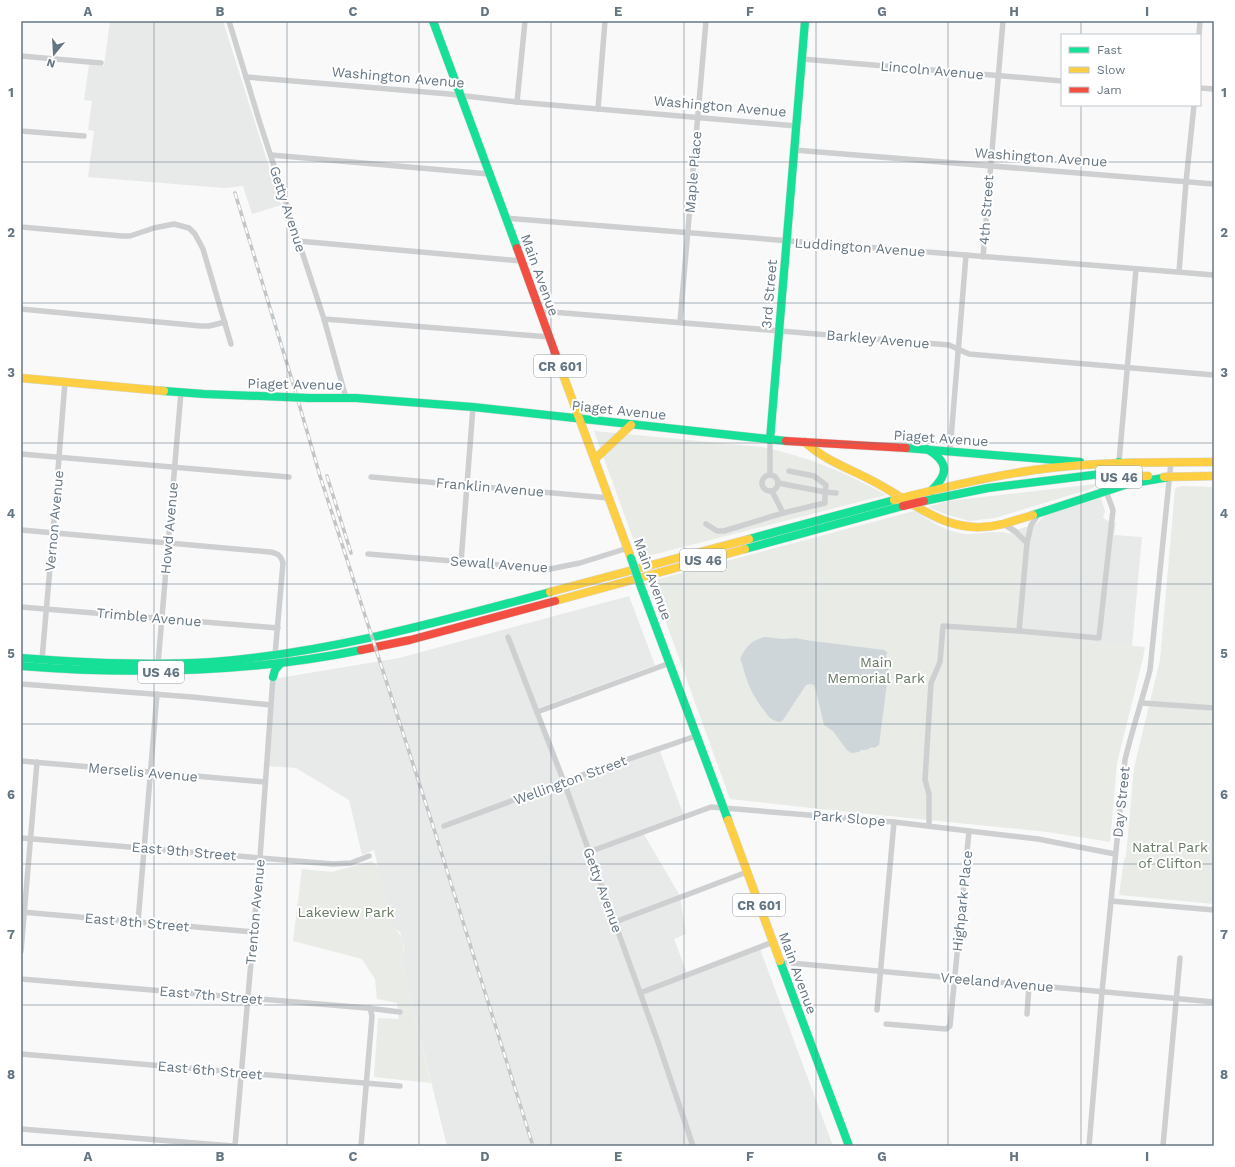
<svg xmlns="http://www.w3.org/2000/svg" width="1235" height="1167" font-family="'Work Sans',sans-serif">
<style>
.built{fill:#e8e9e9}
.green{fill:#e8ebe6}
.water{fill:#ced6d9}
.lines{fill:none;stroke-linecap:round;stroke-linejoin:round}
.fast-casing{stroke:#d5d6d7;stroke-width:9}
.slow-casing{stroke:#d5d6d7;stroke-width:9}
.jam-casing{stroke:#d5d6d7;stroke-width:9}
.street{stroke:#cecfd0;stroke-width:5.5}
.fast{stroke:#16e098;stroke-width:8}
.slow{stroke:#ffcf43;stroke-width:8}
.jam{stroke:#f24e42;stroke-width:8}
.rail-casing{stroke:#c3c5c6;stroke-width:3.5}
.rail{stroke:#fff;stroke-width:2;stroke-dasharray:6;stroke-linecap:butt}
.fast-bridge-casing{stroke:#d5d6d7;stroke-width:9;stroke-linecap:butt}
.slow-bridge-casing{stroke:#d5d6d7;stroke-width:9;stroke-linecap:butt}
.jam-bridge-casing{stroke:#d5d6d7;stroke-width:9;stroke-linecap:butt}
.fast-bridge{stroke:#16e098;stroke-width:8}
.slow-bridge{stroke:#ffcf43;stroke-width:8}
.jam-bridge{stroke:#f24e42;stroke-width:8}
.grid{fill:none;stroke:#657683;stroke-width:1;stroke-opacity:0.55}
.labels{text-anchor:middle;stroke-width:4;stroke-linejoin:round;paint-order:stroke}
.shield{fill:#fff;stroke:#939fa8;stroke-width:1}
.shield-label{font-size:13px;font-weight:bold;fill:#657683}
.street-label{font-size:14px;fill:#657683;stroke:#fff}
.park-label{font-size:14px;fill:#687a64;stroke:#fff}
.neatline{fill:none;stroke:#657683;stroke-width:1.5}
.grid-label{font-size:13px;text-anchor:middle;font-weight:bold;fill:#657683}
</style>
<rect width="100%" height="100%" fill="#f9f9f9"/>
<g class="built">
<path d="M110,21H223L281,205L252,214L243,186L224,188L88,177L94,131L88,130L92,101L84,100L89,65L104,66Z"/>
<path d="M1101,498L1105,511L1103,518L1111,522L1116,523L1114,535L1142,537L1132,646L1077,641V639L1015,633L1022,552L1021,547L1017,540L1009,532L1036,524L1045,515Z"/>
<path d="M629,596L655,665L536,709L564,782L658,746L684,816L642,831L680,896L686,934L674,939L687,973L759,946L833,1146H447L402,964L404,946L400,932L392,926L374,850L362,855L349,800L296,768L265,766L273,679L399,658Z"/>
</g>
<g class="green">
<path d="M594,431L762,447C806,456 847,473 886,495L640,558Z"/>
<path d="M1104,483L1090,489L995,518L969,521L945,514L928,507L948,501Z"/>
<path d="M1183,486L1214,487V904L1119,895L1124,860L1126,856L1134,768L1160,660L1175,489L1177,487Z"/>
<path d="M914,511C929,520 942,529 959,533C980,538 1018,519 1022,552L1016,633L1077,638V641L1145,647L1143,658L1117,763L1110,842L1048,832L829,810L730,799L651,581Z"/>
<path d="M371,861L378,866L392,926C406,938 404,947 402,964L431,1083L374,1077L378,1018L399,1019L397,1003L377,999L375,979L362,959L293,941L302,869L332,872Z"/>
</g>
<path class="water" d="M765,637L783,639L796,638L805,640L884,650L888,653L886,654L888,669L887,683L879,745L874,748L872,747L866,750H861L859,752L851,753L847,750L833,731L824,725L816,691L814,685L810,684L806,685L783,720L780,722C776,721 772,720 769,717C754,697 748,688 742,663C741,661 740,660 741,657C747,645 752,640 765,637Z"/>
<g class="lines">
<defs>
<g id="fast">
<path d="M433,21L517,248"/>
<path d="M164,391L204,394L285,397"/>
<path d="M309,398H356L473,407L786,441"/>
<path d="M770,440L805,21"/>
<path d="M906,448L1080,462"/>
<path d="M927,449C949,462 949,474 931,491"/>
<path d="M924,501L988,488L1109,473C1116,471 1119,470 1119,462"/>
<path d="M1033,515L1128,484L1169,477"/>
<path d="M749,539L894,500"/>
<path d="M745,549L903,506"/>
<path d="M641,587L728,820"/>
<path d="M21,658C85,663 148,666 212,662C327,653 439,622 550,592"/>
<path d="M21,666C135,675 249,673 361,650"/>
<path d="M273,677L275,670L281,663"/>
<path d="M780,961L849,1146"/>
</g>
<g id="slow">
<path d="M562,372L631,558"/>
<path d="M21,378L164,391"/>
<path d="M805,442C824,460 848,468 871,480C916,503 948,538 1003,524C1013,521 1023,518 1033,515"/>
<path d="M595,459L631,425"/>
<path d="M1108,477L1148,476"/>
<path d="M1164,477L1214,476"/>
<path d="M914,495C954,485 993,476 1034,470C1093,462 1154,462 1214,462"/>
<path d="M550,592L749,539"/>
<path d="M555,601L745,549"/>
<path d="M728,820L780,961"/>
</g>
<g id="jam">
<path d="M517,248L562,372"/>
<path d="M786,441L906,448"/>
<path d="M361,650L410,640L555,601"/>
</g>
</defs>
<use href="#fast" class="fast-casing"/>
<use href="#slow" class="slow-casing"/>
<use href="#jam" class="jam-casing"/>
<g class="street">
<path d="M229,21L259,120L324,319L346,398"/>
<path d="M1199,35L1200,21"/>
<path d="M21,56L101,63"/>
<path d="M802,59L1062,81"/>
<path d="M246,77L449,94L517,102L796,126"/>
<path d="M1200,88L1214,89"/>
<path d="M517,102L525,21"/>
<path d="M598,109L605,21"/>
<path d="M21,131L84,136"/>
<path d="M794,150L1214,184"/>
<path d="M271,155L489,174"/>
<path d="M505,218L1214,275"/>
<path d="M21,227L122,236H130L154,228L174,224L189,228L195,234L203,249L231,344"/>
<path d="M298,241L521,261"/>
<path d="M983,257L1003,21"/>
<path d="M1179,272L1186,182L1194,105"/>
<path d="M21,309L201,326H209L225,322"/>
<path d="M540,311L949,345L969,354L1214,375"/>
<path d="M324,319L550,337"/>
<path d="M680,322L706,21"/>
<path d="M950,451L966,255"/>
<path d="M21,454L289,477"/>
<path d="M1119,462L1136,269"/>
<path d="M789,471L814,476L826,485L825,492L836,493"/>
<path d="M770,474V440"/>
<circle cx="770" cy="483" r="8"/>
<path d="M371,477L609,498"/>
<path d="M778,483L825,492V503L783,513"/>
<path d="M706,524L717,531H724L783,513L772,491"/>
<path d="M1003,524L1015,531L1027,543L1019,631L1099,638L1113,510L1106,491"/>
<path d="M21,530L270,552C278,553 281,556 283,563L275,655"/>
<path d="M1027,543L1031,525L1039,514"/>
<path d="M368,554L550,569L580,563L628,548"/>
<path d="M461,562L473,407"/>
<path d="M21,607L278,628"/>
<path d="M508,637L564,782L659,1045L693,1146"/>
<path d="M42,659L53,533L65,382"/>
<path d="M158,664L181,392"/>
<path d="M21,684L192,697L271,705"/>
<path d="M1142,703L1214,708"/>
<path d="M537,712L670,663"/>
<path d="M21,761L265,782"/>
<path d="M444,826L573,778L696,736"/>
<path d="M929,826V794L925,780L931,683L940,662L943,626L1019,631"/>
<path d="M21,838L333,864L351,863L369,856"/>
<path d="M589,852L711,807L894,822L969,831L1038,839L1115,854"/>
<path d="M1111,901L1214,910"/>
<path d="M21,912L254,932"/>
<path d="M138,922L157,694"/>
<path d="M615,922L747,872"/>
<path d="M21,951L37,762"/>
<path d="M780,962L1214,1002"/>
<path d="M21,979L367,1008L400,1012"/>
<path d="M640,993L773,942"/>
<path d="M877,1010L894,822"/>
<path d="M1027,1014L1029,985"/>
<path d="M886,1024L946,1029L950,1026L969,831"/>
<path d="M21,1054L400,1086"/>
<path d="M21,1129L233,1146"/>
<path d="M235,1146L260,858L273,677"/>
<path d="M361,1146L372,1016L370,1008"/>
<path d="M1089,1146L1102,992L1125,760C1132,730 1142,701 1150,670L1171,462"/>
<path d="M1163,1146L1180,958"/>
</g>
<use href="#fast" class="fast"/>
<use href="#slow" class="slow"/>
<use href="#jam" class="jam"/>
<defs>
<g id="rail">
<path d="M235,193L295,390L320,476L434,829L533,1146"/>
<path d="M327,476L351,553"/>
</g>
</defs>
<use href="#rail" class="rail-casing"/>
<use href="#rail" class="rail"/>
<defs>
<g id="fast-bridge">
<path d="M285,397L309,398"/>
<path d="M631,558L641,587"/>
</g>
<path id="slow-bridge" d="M894,500L914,495"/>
<path id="jam-bridge" d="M903,506L924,501"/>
</defs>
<use href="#fast-bridge" class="fast-bridge-casing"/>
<use href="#slow-bridge" class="slow-bridge-casing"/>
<use href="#jam-bridge" class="jam-bridge-casing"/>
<use href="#fast-bridge" class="fast-bridge"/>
<use href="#slow-bridge" class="slow-bridge"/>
<use href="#jam-bridge" class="jam-bridge"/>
</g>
<path class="grid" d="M154,21V1146M287,21V1146M419,21V1146M551,21V1146M684,21V1146M816,21V1146M948,21V1146M1081,21V35M1081,105V1146M21,162H1214M21,303H1214M21,443H1214M21,584H1214M21,724H1214M21,864H1214M21,1005H1214"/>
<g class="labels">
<g class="shield">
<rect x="534" y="355" width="52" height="22" rx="3"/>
<rect x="1096" y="466" width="46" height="22" rx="3"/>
<rect x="680" y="549" width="46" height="22" rx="3"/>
<rect x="138" y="661" width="46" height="22" rx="3"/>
<rect x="733" y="894" width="52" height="22" rx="3"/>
</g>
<g class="shield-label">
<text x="560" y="371">CR 601</text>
<text x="1119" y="482">US 46</text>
<text x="703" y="565">US 46</text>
<text x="161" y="677">US 46</text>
<text x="759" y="910">CR 601</text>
</g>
<g class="street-label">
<text transform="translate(932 70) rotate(5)" y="5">Lincoln Avenue</text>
<text transform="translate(398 77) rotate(5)" y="5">Washington Avenue</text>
<text transform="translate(720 106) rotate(5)" y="5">Washington Avenue</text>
<text transform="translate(1041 157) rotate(4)" y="5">Washington Avenue</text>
<text transform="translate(693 172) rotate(-85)" y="5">Maple Place</text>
<text transform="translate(288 209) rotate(72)" y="5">Getty Avenue</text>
<text transform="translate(986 210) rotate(-86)" y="5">4th Street</text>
<text transform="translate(860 247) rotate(4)" y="5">Luddington Avenue</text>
<text transform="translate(540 275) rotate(70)" y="5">Main Avenue</text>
<text transform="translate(769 294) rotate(-85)" y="5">3rd Street</text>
<text transform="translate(878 339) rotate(5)" y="5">Barkley Avenue</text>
<text transform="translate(295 384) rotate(1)" y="5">Piaget Avenue</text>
<text transform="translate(619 410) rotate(6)" y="5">Piaget Avenue</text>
<text transform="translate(941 438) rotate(4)" y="5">Piaget Avenue</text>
<text transform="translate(490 487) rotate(5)" y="5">Franklin Avenue</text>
<text transform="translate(54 521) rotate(-85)" y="5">Vernon Avenue</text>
<text transform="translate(169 528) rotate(-85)" y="5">Howd Avenue</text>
<text transform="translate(499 564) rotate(4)" y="5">Sewall Avenue</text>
<text transform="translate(653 579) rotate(70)" y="5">Main Avenue</text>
<text transform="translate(149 617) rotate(5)" y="5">Trimble Avenue</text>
<text transform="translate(143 772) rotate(5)" y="5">Merselis Avenue</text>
<text transform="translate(570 780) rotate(-20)" y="5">Wellington Street</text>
<text transform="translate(1121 802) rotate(-84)" y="5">Day Street</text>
<text transform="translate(849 818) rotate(5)" y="5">Park Slope</text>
<text transform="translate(184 851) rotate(5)" y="5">East 9th Street</text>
<text transform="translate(603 890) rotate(70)" y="5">Getty Avenue</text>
<text transform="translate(962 901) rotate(-84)" y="5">Highpark Place</text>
<text transform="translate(255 912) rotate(-85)" y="5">Trenton Avenue</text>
<text transform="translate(137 922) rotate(5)" y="5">East 8th Street</text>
<text transform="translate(798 973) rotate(70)" y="5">Main Avenue</text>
<text transform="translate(997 982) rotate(5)" y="5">Vreeland Avenue</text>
<text transform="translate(211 995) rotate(5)" y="5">East 7th Street</text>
<text transform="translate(210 1070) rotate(5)" y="5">East 6th Street</text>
</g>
<g class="park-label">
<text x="876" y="667">Main<tspan x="876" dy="16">Memorial Park</tspan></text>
<text x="1170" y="852">Natral Park<tspan x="1170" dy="16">of Clifton</tspan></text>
<text x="346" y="917">Lakeview Park</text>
</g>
</g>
<rect width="1235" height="1167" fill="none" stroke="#ffffff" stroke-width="44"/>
<rect x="1061" y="34" width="140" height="72" fill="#ffffff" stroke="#c1c8cd"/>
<rect x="1069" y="47" width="20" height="6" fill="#16e098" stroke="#c1c8cd"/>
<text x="1097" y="54" font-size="12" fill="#657683">Fast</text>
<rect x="1069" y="67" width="20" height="6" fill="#ffcf43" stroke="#c1c8cd"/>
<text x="1097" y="74" font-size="12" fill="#657683">Slow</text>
<rect x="1069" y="87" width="20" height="6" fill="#f24e42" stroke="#c1c8cd"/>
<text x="1097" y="94" font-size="12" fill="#657683">Jam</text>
<g transform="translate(54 54) rotate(198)" stroke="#ffffff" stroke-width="3" paint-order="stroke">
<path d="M0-3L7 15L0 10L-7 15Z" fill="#657683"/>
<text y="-6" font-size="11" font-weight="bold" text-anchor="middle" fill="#657683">N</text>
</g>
<rect x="22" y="22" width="1191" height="1123" class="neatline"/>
<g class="grid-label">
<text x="88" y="16">A</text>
<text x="220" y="16">B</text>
<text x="353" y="16">C</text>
<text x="485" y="16">D</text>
<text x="618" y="16">E</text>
<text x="750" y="16">F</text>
<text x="882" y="16">G</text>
<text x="1014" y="16">H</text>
<text x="1147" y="16">I</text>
<text x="11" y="97">1</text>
<text x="1224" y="97">1</text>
<text x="11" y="237">2</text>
<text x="1224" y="237">2</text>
<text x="11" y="377">3</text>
<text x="1224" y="377">3</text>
<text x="11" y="518">4</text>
<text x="1224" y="518">4</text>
<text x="11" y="658">5</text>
<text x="1224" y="658">5</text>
<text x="11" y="799">6</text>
<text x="1224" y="799">6</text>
<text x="11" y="939">7</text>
<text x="1224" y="939">7</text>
<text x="11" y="1079">8</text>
<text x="1224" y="1079">8</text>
<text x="88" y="1161">A</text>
<text x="220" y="1161">B</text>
<text x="353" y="1161">C</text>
<text x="485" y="1161">D</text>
<text x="618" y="1161">E</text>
<text x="750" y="1161">F</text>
<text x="882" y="1161">G</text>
<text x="1014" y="1161">H</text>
<text x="1147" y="1161">I</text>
</g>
</svg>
